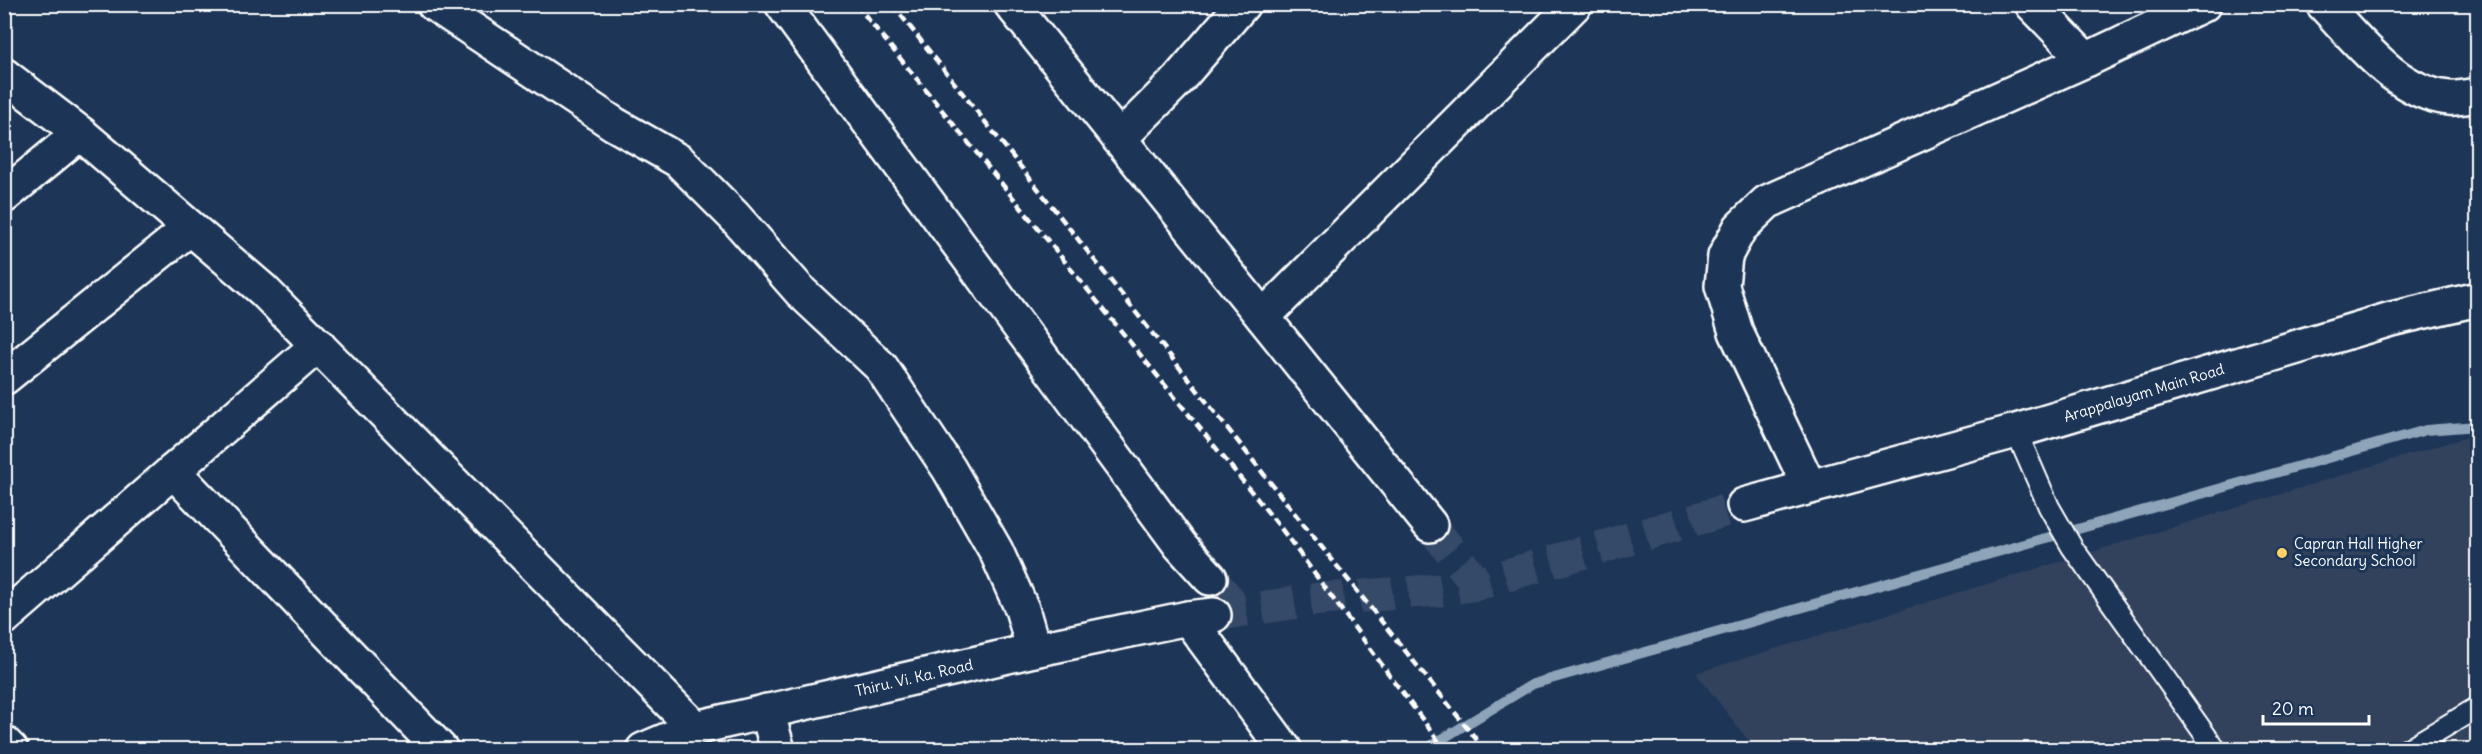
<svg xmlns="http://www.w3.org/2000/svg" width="2482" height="754" font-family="Delius,sans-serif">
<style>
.built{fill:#31435d}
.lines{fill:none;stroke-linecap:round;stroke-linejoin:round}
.stream{stroke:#8ea4b9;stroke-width:10}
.minor-tunnel{stroke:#344968;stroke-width:33;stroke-dasharray:33 16;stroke-linecap:butt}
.tertiary-tunnel{stroke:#344968;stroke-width:33;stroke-dasharray:33 16;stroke-linecap:butt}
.secondary-tunnel{stroke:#344968;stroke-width:33;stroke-dasharray:33 16;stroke-linecap:butt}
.service-casing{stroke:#fff;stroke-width:24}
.minor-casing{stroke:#fff;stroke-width:38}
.tertiary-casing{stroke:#fff;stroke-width:38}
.secondary-casing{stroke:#fff;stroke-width:38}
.service{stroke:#1d3557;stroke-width:20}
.minor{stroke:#1d3557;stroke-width:33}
.tertiary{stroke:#1d3557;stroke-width:33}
.secondary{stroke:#1d3557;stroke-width:33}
.rail{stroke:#fff;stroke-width:4.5;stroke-dasharray:9 4.5;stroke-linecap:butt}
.poi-dot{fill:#ffd166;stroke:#1d3557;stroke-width:2}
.labels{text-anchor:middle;stroke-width:6;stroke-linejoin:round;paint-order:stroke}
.street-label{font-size:15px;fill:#fff;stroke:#1d3557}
.poi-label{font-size:15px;fill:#fff;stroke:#1d3557;text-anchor:start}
</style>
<rect width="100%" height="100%" fill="#1d3557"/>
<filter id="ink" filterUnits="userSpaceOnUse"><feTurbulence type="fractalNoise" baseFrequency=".0167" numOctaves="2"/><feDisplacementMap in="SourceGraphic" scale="12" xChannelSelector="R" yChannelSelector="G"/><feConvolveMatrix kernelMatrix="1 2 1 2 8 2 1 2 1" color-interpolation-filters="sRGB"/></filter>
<g filter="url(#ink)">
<path class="built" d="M2477,434V749H1755L1696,673Z"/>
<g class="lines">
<path class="stream" d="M1424,750L1533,684L2426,430L2478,426"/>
<path class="minor-tunnel" d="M1430,525L1477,584"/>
<path class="tertiary-tunnel" d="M1210,578L1240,613"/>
<path class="secondary-tunnel" d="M1214,615L1310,600L1440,590L1477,584L1744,505"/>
<defs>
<g id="service">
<path d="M2016,431L2049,507L2072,547L2216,750"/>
<path d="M2406,750L2478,707"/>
</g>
<g id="minor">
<path d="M434,4L614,124L679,161L734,216L801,292L881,367L949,469L996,551L1022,609L1034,650"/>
<path d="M1011,4L1430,525"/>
<path d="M2032,4L2086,60"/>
<path d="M2323,4C2358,40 2396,93 2449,98C2458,99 2469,96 2478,95"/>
<path d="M4,75L80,133L263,290L695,728"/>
<path d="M1119,139L1176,82L1243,4"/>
<path d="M4,196L80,133"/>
<path d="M1263,317L1575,4"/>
<path d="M4,378L190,228"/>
<path d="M173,471L441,750"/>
<path d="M1809,486L1736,332L1722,286L1725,256L1740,228L1767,202L2086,60L2204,4"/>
<path d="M4,618L318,345"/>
<path d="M767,711L778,750"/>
<path d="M4,743L11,750"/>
</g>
<g id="tertiary">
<path d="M782,4L1180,545L1210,578"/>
<path d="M1188,618L1285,750"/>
</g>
<g id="secondary">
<path d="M1744,505L2016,431L2391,319L2478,299"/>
<path d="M643,750L695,728L1034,650L1188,618L1214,615"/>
</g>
</defs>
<use href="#service" class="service-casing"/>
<use href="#minor" class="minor-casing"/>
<use href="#tertiary" class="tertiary-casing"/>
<use href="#secondary" class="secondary-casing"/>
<use href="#service" class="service"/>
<use href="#minor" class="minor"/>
<use href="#tertiary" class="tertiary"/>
<use href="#secondary" class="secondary"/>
<g class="rail">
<path d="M856,4L1280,527L1445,750"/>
<path d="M892,4L1300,520L1485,750"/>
</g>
</g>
</g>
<circle class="poi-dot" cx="2282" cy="553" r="6"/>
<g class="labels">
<g class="street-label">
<text transform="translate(2144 393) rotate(-17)" y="5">Arappalayam Main Road</text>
<text transform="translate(914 678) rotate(-13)" y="5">Thiru. Vi. Ka. Road</text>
</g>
<g class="poi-label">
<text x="2294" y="549">Capran Hall Higher<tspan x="2294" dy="17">Secondary School</tspan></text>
</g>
</g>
<rect width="2482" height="754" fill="none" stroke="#1d3557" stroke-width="24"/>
<rect x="12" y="12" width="2458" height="730" fill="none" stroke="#fff" stroke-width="2" filter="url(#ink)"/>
<path d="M2263 715v9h106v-9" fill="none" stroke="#ffffff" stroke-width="3"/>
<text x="2272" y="715" font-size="18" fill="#ffffff" stroke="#1d3557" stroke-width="4.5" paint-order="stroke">20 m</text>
</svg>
